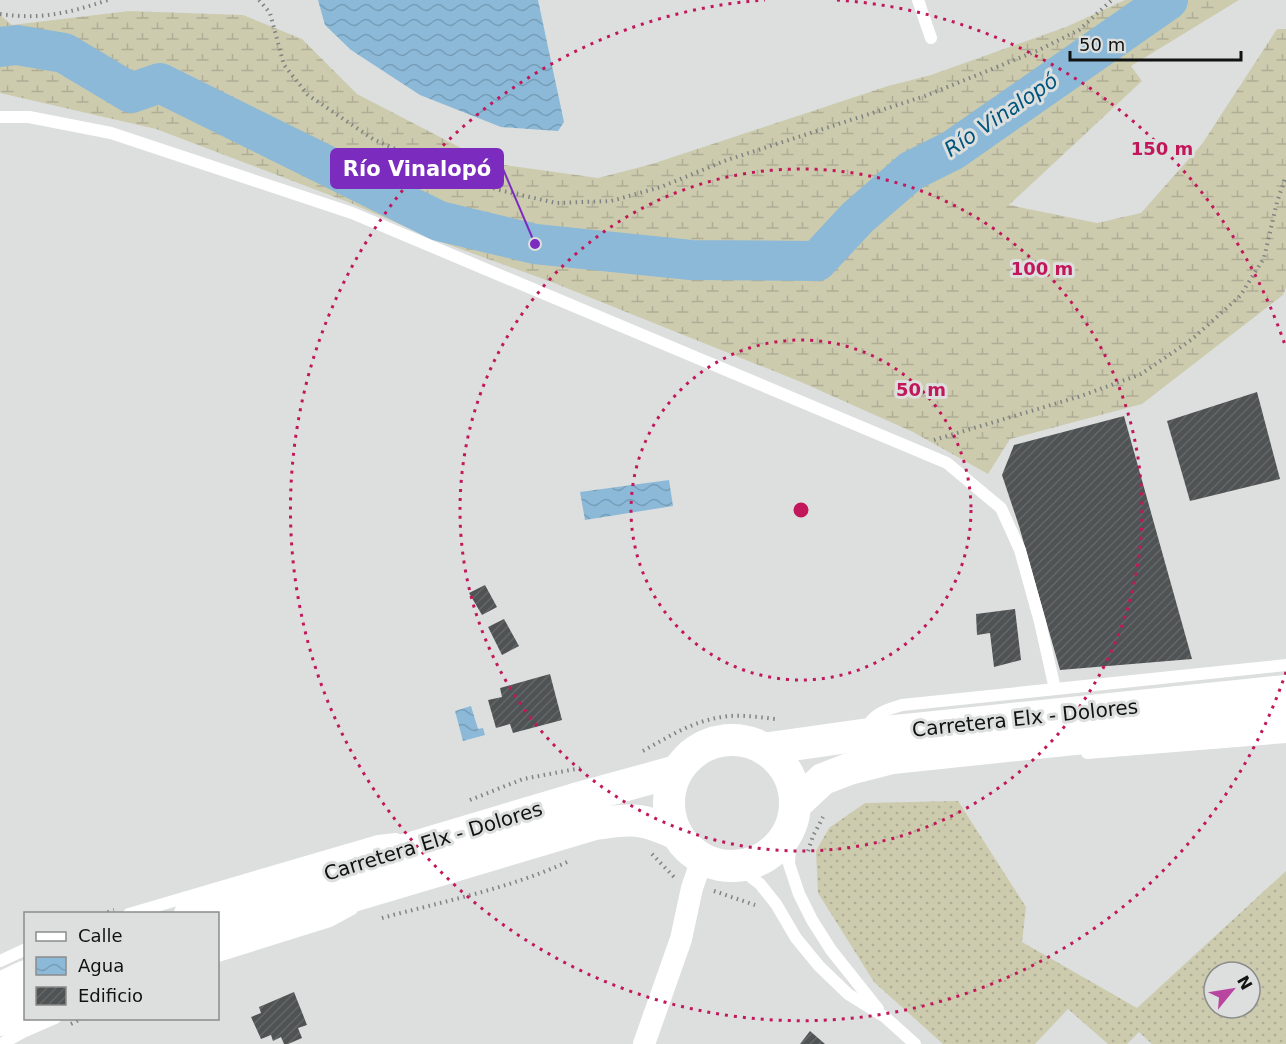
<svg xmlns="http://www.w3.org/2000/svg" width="1286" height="1044" font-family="'DejaVu Sans',sans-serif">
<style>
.grass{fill:url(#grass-dots);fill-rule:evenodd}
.wetland{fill:url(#wetland-marsh)}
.water{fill:url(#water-waves)}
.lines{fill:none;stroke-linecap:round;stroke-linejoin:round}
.river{stroke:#8bb9d7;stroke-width:40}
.building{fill:url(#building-hatch)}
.path{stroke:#818383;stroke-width:4;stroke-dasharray:1.5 4.5;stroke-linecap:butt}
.lane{stroke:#fff;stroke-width:12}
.street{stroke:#fff;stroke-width:22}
.secondary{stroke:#fff;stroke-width:32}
.ring{fill:none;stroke:#c2185b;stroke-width:3;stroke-dasharray:3 6}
.labels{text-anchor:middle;stroke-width:6;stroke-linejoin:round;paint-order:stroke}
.street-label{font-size:20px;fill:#111212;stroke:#dcdfde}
.water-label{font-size:21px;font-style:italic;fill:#00557c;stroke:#dcdfde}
.centre{fill:#c2185b;stroke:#dcdfde;stroke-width:3}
.ring-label{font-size:18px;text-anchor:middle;font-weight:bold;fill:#c2185b;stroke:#dcdfde;stroke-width:6;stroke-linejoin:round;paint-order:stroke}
.leader{fill:none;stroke:#7b2cbf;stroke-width:2}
.callout-dot{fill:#7b2cbf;stroke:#dcdfde;stroke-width:2}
.callout{fill:#7b2cbf;stroke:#7b2cbf;stroke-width:2}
.callout-label{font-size:21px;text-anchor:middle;font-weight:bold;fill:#fff}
</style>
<defs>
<pattern id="grass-dots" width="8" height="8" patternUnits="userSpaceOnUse" patternTransform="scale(1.5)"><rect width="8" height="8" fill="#cdcbae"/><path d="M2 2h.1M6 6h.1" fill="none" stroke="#afad95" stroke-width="1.8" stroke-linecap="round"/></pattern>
<pattern id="wetland-marsh" width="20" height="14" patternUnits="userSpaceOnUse" patternTransform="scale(1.5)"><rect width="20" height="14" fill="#cdcbae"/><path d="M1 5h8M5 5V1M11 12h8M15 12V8" fill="none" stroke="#afad95"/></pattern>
<pattern id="water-waves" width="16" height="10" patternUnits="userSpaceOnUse" patternTransform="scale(1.5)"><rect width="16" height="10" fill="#8bb9d7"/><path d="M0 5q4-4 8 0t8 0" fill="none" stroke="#779eb8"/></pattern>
<pattern id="building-hatch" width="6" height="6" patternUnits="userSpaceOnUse" patternTransform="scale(1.5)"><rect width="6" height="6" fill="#4f5353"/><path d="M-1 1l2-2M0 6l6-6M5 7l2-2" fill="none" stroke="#646767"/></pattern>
</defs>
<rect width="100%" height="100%" fill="#dcdfde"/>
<path class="grass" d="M958,801L1026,907L1022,942L1137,1008L1286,871V1044H1152L1139,1032L1127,1044H1108L1068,1009L1035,1044H943L874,982L818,893L816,851L829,828L865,803ZM1214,972H1250V1008H1214Z"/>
<path class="wetland" d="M1125,0H1239L1131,66L1142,81L1009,205L1097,223L1141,213L1202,144L1277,29H1286V288L1283,295L1142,404L1010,439L988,474L913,432L801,382L549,281L441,242L348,202L156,129L0,93V15L12,25L129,11L243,15L302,39L357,94L490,163L598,178L652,164L888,86L931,75L1066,27Z"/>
<g class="water">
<path d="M318,0H538L564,122L558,131L501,127L420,95L351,50L325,25Z"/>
<path d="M669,480L673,506L585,520L580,492Z"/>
<path d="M471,706L478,729L483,728L485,735L463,741L455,711Z"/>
</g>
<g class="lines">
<path class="river" d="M0,47L17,45L64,53L131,93L160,83L439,221L535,244L691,260L817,261L858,217L911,171L953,150L1168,0"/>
</g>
<g class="building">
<path d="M1257,392L1280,479L1190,501L1167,421Z"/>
<path d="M1124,416L1192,659L1060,670L1019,526L1002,475L1014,445Z"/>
<path d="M485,585L497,607L482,615L469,593Z"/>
<path d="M1015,609L1021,660L994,667L990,633L977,635L976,614Z"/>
<path d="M504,619L519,646L502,655L488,627Z"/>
<path d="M550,674L562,720L513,733L510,724L496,728L488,700L502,697L500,688Z"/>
<path d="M294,992L307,1025L298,1028L302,1038L288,1044H284L281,1037L273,1041L271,1035L261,1039L251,1017L261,1013L259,1007Z"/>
<path d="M810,1031L825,1044H800Z"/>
</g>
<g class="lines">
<g class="path">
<path d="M259,0L270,13L284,65L308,95L373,139L448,173L499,190L556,203L611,201L661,187L727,160L925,96L1039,50L1079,30L1112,0"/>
<path d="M0,14C41,20 69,13 108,0"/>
<path d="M934,440L1081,396L1141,374L1191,340L1240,296L1264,258L1277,202L1286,176"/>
<path d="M643,751C668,737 693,721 722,717C740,714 757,717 775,719"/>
<path d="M470,800L523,779L581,768"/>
<path d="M808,851L813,836L823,817"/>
<path d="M652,854L674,877"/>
<path d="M714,891L755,905"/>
<path d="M102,914L114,910"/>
<path d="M382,918C441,902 511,888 567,862"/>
<path d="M71,1024L83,1018"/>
</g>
<g class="lane">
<path d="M918,0L931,38"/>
<path d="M0,117H29L111,133L352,213L947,463L1001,508L1020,550L1040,622L1055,689"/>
<path d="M865,730C873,714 885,710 902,705L1286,665"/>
<path d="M1087,753L1286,737"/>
<path d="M791,826L789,864L799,894L812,920L831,950L878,1009"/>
<path d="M737,866L760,884L776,904L796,938L819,966L848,994L885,1017L915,1044"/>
<path d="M129,914L378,841L396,839"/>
<path d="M218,956L330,921L352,909"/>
<path d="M0,961L26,949"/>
<path d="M1,1044L23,1032L55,1018"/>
</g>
<path class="street" d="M644,1044L681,939L692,888L702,859"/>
<g class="secondary">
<circle cx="732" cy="803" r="63"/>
<path d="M764,749L876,733L1286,691"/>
<path d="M795,805L823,779L849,769L892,758L1286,717"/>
<path d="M190,914L575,799L677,771"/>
<path d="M218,936L595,824C632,818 643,818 677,834"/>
<path d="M0,988L26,976"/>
<path d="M0,1020L26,1008"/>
</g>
</g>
<g class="ring">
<circle cx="801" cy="510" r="170"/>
<circle cx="801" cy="510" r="341"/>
<path d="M1286 672A511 511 0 1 1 765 0M837 0A511 511 0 0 1 1286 348"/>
</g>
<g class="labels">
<g class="street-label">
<text transform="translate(1025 718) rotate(-6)" y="7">Carretera Elx - Dolores</text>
<text transform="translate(433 841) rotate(-17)" y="7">Carretera Elx - Dolores</text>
</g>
<g class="water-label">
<text transform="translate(1001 115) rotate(-34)" y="7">Río Vinalopó</text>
</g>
</g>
<circle cx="801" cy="510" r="9" class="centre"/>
<g class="ring-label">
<text x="1162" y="155">150 m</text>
<text x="1042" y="275">100 m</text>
<text x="921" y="396">50 m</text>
</g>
<path class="leader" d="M535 244L503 169"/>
<circle class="callout-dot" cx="535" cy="244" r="6"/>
<rect class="callout" x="331" y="149" width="172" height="39" rx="6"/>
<g class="callout-label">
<text x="417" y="176">Río Vinalopó</text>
</g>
<rect x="24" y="912" width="195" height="108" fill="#dcdfde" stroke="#8b8d8c" stroke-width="1.5"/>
<rect x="36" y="932" width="30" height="9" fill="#ffffff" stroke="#8b8d8c" stroke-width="1.5"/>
<text x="78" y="942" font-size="18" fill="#111212">Calle</text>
<rect x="36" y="957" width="30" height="18" fill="url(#water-waves)" stroke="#8b8d8c" stroke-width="1.5"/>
<text x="78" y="972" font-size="18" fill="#111212">Agua</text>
<rect x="36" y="987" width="30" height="18" fill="url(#building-hatch)" stroke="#8b8d8c" stroke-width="1.5"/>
<text x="78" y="1002" font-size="18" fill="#111212">Edificio</text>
<g transform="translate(1232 990) rotate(60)"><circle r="28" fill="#dcdfde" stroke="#8b8d8c" stroke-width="1.5"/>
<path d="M0-4.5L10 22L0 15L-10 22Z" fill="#b846a0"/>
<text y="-9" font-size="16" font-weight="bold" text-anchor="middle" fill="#111212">N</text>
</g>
<path d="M1070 51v9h171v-9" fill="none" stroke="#111212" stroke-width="3"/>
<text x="1079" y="51" font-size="18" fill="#111212" stroke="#dcdfde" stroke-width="4.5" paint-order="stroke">50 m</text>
</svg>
